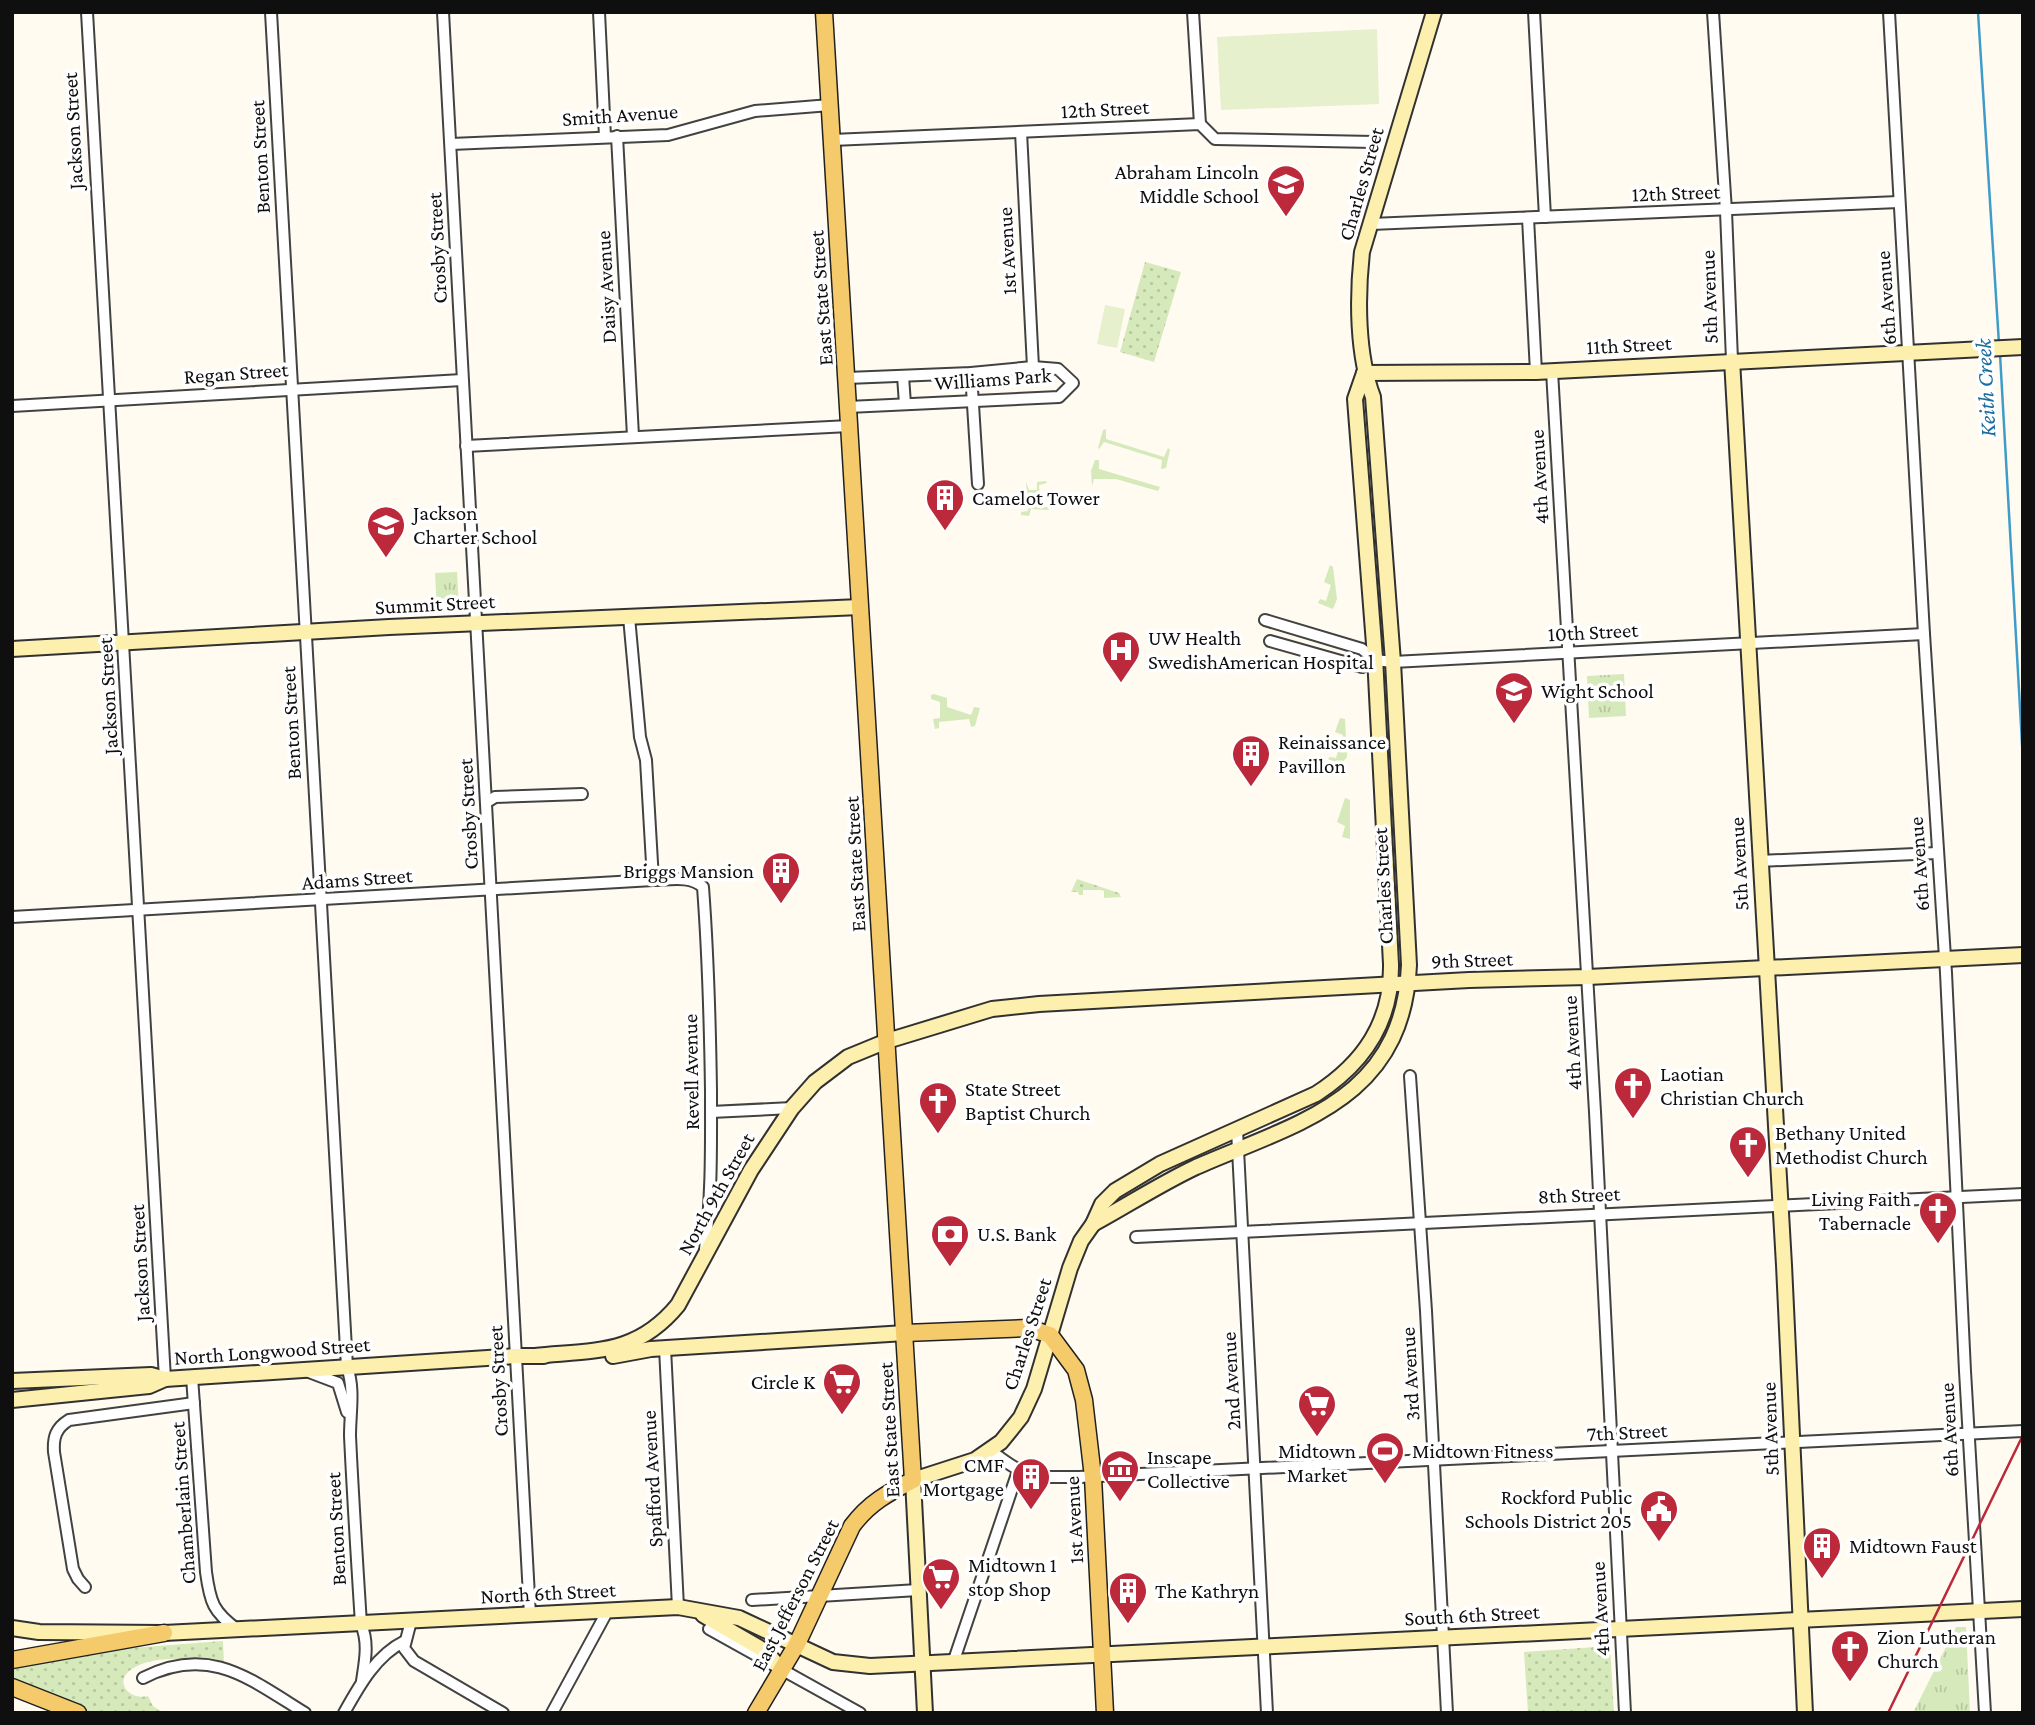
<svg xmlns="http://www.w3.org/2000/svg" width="2035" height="1725" font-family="'Crimson Pro',serif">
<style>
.grass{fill:url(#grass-dots)}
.park{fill:url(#park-tufts)}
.garden{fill:#d6e9bb}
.pitch{fill:#e6f0cc}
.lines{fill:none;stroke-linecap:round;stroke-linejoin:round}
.stream{stroke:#3f9cca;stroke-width:2.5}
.street-casing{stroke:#424242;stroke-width:14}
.secondary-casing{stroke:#313131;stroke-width:18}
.primary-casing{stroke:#202020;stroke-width:19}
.street{stroke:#fff;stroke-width:10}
.secondary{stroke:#fdefad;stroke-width:14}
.primary{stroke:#f5ca6a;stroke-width:16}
.rail{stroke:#bc293a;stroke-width:2.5}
.labels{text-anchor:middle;stroke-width:7;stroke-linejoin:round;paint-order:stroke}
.street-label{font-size:21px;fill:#0f0f0f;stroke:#fff}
.poi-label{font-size:21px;fill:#0f0f0f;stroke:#fff;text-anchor:start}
.water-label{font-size:23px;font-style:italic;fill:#1a6d9e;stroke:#fff}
</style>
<defs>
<pattern id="grass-dots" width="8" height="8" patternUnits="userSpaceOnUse" patternTransform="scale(1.75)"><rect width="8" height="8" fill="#d6e9bb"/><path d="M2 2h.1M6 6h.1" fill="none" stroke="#b6c7a0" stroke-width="1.8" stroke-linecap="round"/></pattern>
<pattern id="park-tufts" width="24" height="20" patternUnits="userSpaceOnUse" patternTransform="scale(1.75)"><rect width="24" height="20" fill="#d6e9bb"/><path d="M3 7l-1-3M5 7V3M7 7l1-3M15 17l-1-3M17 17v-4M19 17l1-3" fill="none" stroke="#b6c7a0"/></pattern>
</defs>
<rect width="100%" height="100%" fill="#fffbf1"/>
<g class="grass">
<path d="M1145,262L1181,272L1154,362L1120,352Z"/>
<path d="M1077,879L1119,893L1121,897L1104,898V891L1101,890H1083V895H1079L1078,892H1071Z"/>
<path d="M223,1641L224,1664C198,1660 155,1653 132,1669C113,1681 129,1701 148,1696L153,1706L164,1713H94L12,1681V1667L118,1649Z"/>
<path d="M1610,1646L1614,1713H1528L1524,1652Z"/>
</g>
<g class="park">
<path d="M457,572L459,609L437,610L435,573Z"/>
<path d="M1624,674L1626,716L1589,718L1587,676Z"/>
<path d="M1956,1627H1966L1970,1713H1913Z"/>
</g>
<g class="garden">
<path d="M1106,429V439L1164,457L1168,448L1170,450L1166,468L1161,469L1162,460L1104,442L1099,449L1098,448L1103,430Z"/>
<path d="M1095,460H1099V469L1160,487L1158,491L1116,479H1094L1092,486L1091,471Z"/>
<path d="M1046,481L1047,483L1039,485L1041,507H1047L1049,510L1031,509L1029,516L1021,515V512L1028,511L1026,482L1029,490H1037V482Z"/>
<path d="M1330,565L1333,567L1337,599L1333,609L1318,603L1320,599L1326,601L1331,585L1324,582Z"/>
<path d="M934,694L947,698V707L971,715L974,707L980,708L975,726L971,727L969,719L939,722V728L935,729L933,719L940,718V702L931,699V695Z"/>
<path d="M1340,718L1345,719L1347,757L1341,764L1328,759L1330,757L1336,758L1343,735L1335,732Z"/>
<path d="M1345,798L1350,800V839L1342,837L1345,826L1337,822Z"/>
</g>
<g class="pitch">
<path d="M1377,29L1379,104L1221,110L1217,37Z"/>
<path d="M1105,305L1125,309L1117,348L1097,344Z"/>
</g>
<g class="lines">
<g class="stream">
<path d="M1978,12L1999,344"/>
<path d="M2000,354L2023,761"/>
</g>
<defs>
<g id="street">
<path d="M87,12L165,1379"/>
<path d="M271,12L347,1367C355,1389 350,1412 350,1436C353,1499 357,1561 361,1624C369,1643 365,1661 362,1681"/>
<path d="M443,12L530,1615"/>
<path d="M599,12L605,137"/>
<path d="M1193,12L1200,124"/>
<path d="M1534,12L1545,217"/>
<path d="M1713,12L1726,211L1732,360"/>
<path d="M1889,12L1924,634L1946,973L1965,1371L1985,1713"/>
<path d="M1021,132L1033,367"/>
<path d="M617,136L633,436"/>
<path d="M832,140L1200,124L1215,139L1374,142"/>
<path d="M451,144L668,135L755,111L830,105"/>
<path d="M1528,218L1536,372"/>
<path d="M1371,224L1899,202"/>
<path d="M1552,371L1595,1112L1625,1713"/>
<path d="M971,373L978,484"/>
<path d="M903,376L905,404"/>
<path d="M847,378L971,373L1033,367L1058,369L1073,383L1059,397L848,407"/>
<path d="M12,406L462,380"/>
<path d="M466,446L849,426"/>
<path d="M629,617L640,737L646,760L653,880"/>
<path d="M1265,620L1362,649L1375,660"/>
<path d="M1270,641L1362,667L1375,660L1393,662L1924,634"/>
<path d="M487,802L495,797L582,794"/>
<path d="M1759,861L1937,853"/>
<path d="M12,917L653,880C669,880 690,875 703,887C708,954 710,1022 711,1090C711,1143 712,1196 705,1249"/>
<path d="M1410,1076L1426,1311L1447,1713"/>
<path d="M711,1112L792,1108"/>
<path d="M1237,1130L1267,1713"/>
<path d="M1136,1237L2023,1194"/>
<path d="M665,1348L678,1607"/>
<path d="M309,1372L338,1383L347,1412"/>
<path d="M192,1377L206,1572C210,1602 213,1612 238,1630"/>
<path d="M990,1450C1028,1480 1032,1477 1079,1477L2023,1431"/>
<path d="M85,1587L78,1579L73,1569L54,1452C53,1437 56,1428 69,1420L194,1403"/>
<path d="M752,1600L918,1590"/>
<path d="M411,1621L404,1648L414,1661L503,1713"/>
<path d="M709,1629L860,1713"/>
<path d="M954,1660L1018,1471"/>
<path d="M143,1678C209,1644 250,1679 305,1713"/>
<path d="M344,1713C359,1686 376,1655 405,1641"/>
<path d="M552,1713L608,1610"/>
</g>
<g id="secondary">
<path d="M1732,360L1784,1265L1805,1713"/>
<path d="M1364,373L1536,372L2023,347"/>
<path d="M12,649L389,627L860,607"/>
<path d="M1093,1224C1128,1205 1160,1184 1196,1167C1299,1122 1403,1100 1409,965L1393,662L1373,397C1357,355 1357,297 1362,252L1434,12"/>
<path d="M535,1356C595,1350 637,1355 678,1305L751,1170L792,1108L815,1082L848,1057L887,1041L992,1009L1039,1004L1469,980L1588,977L2023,955"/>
<path d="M613,1356L651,1349L905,1333"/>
<path d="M12,1381L151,1375L165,1379L517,1356H544"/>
<path d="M12,1400L149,1386L165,1379"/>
<path d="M703,1615L765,1651L782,1670"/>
<path d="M12,1628L39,1632L164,1633L678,1607L739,1618L833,1662L870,1666L2023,1609"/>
<path d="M925,1713L913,1480L975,1460L1001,1442L1021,1417L1034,1389L1070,1268L1081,1241L1093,1224L1102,1204L1115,1191L1160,1164L1316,1094C1364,1063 1392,1022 1391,964L1375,657L1355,399L1364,373"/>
</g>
<g id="primary">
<path d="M905,1333L1029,1328L1050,1335L1076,1370L1084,1400L1093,1477L1105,1713"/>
<path d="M12,1660L164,1633"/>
<path d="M12,1687L78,1713"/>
<path d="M756,1713L797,1644L852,1526C869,1503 888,1493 913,1480L824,12"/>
</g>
</defs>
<use href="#street" class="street-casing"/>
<use href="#secondary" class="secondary-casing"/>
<use href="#primary" class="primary-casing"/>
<use href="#street" class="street"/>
<use href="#secondary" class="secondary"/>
<use href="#primary" class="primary"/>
<path class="rail" d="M1888,1713L2023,1435"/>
</g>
<defs>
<symbol id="school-pin" viewBox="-11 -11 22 30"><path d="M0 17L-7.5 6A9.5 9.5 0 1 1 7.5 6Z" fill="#bc293a" stroke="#fff"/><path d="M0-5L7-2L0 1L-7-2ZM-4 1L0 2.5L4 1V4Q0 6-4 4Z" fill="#fff"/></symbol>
<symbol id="building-pin" viewBox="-11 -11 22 30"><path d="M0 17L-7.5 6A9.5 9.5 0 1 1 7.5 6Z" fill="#bc293a" stroke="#fff"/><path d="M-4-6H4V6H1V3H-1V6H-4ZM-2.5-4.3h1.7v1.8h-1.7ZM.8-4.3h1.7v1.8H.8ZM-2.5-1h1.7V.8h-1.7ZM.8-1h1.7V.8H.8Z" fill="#fff"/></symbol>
<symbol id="hospital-pin" viewBox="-11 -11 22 30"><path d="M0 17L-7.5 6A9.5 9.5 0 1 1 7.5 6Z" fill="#bc293a" stroke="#fff"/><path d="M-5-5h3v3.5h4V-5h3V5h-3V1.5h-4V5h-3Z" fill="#fff"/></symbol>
<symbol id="church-pin" viewBox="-11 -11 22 30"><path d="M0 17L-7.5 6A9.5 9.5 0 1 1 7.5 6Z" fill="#bc293a" stroke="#fff"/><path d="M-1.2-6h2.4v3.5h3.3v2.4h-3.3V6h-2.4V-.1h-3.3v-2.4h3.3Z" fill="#fff"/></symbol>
<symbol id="bank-pin" viewBox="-11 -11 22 30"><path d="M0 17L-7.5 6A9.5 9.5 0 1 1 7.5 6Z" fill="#bc293a" stroke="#fff"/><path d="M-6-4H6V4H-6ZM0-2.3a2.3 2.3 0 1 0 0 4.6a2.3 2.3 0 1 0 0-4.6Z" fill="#fff"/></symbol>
<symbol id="supermarket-pin" viewBox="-11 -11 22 30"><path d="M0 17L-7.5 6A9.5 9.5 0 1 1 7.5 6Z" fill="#bc293a" stroke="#fff"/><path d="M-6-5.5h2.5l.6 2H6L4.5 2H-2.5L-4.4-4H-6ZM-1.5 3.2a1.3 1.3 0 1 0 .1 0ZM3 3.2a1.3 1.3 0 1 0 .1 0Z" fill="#fff"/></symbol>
<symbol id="stadium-pin" viewBox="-11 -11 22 30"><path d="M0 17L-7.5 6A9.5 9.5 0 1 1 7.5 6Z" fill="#bc293a" stroke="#fff"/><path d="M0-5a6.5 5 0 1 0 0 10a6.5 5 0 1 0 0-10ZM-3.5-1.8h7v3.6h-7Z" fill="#fff"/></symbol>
<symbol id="museum-pin" viewBox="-11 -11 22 30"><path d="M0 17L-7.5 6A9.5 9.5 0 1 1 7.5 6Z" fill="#bc293a" stroke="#fff"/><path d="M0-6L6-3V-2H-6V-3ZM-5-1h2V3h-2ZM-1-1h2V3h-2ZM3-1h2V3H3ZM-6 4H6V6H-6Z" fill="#fff"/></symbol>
<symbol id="civic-pin" viewBox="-11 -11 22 30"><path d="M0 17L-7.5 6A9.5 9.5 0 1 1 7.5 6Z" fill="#bc293a" stroke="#fff"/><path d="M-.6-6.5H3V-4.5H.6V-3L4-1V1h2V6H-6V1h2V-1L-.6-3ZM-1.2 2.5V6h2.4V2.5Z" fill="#fff"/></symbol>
</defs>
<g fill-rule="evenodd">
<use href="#school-pin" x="1264" y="162" width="44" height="60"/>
<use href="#building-pin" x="923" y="476" width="44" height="60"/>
<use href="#school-pin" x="364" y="503" width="44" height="60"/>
<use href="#hospital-pin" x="1099" y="628" width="44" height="60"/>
<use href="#school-pin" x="1492" y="669" width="44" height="60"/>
<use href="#building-pin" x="1229" y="732" width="44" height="60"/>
<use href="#building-pin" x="759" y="849" width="44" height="60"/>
<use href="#church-pin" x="1611" y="1064" width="44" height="60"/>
<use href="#church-pin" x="916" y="1079" width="44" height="60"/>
<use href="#church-pin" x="1726" y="1123" width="44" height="60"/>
<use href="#church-pin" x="1916" y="1189" width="44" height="60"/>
<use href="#bank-pin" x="928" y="1212" width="44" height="60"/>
<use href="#supermarket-pin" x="820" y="1360" width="44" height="60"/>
<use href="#supermarket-pin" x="1295" y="1382" width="44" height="60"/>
<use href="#stadium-pin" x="1363" y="1429" width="44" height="60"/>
<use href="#museum-pin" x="1098" y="1447" width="44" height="60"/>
<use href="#building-pin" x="1009" y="1455" width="44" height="60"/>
<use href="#civic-pin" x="1637" y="1487" width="44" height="60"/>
<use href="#building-pin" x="1800" y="1524" width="44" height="60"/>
<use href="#supermarket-pin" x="919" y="1555" width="44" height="60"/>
<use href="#building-pin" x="1106" y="1569" width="44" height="60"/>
<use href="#church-pin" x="1828" y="1627" width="44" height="60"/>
</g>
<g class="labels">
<g class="street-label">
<text transform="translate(1105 109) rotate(-3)" y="7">12th Street</text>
<text transform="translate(620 115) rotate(-4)" y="7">Smith Avenue</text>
<text transform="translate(73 131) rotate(-93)" y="7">Jackson Street</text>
<text transform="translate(260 157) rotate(-93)" y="7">Benton Street</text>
<text transform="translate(1361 184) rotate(-74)" y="7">Charles Street</text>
<text transform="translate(1676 193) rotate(-2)" y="7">12th Street</text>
<text transform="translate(437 248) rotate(-93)" y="7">Crosby Street</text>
<text transform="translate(1007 251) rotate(-93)" y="7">1st Avenue</text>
<text transform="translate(606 287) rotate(-93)" y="7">Daisy Avenue</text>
<text transform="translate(1709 297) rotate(-92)" y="7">5th Avenue</text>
<text transform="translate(821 298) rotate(-94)" y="7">East State Street</text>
<text transform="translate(1886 298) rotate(-94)" y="7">6th Avenue</text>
<text transform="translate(1629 345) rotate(-3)" y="7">11th Street</text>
<text transform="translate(236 373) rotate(-4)" y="7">Regan Street</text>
<text transform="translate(993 379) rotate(-4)" y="7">Williams Park</text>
<text transform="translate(1539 477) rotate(-93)" y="7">4th Avenue</text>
<text transform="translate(435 604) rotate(-3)" y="7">Summit Street</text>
<text transform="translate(1593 632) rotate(-3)" y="7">10th Street</text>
<text transform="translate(108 696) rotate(-93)" y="7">Jackson Street</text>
<text transform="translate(291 723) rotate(-93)" y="7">Benton Street</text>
<text transform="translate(468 814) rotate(-93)" y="7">Crosby Street</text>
<text transform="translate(855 864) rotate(-93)" y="7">East State Street</text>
<text transform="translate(1739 864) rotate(-93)" y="7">5th Avenue</text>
<text transform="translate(1919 864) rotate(-94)" y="7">6th Avenue</text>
<text transform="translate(357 879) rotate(-4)" y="7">Adams Street</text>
<text transform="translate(1383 886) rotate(-93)" y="7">Charles Street</text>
<text transform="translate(1472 960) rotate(-2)" y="7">9th Street</text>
<text transform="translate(1572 1043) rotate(-93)" y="7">4th Avenue</text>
<text transform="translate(691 1072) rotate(-91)" y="7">Revell Avenue</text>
<text transform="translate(716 1194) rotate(-61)" y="7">North 9th Street</text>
<text transform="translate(1579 1195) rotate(-2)" y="7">8th Street</text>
<text transform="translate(140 1263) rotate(-93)" y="7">Jackson Street</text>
<text transform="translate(1027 1334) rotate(-72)" y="7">Charles Street</text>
<text transform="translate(272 1351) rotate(-4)" y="7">North Longwood Street</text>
<text transform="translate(1410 1374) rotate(-93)" y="7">3rd Avenue</text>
<text transform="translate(498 1381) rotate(-93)" y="7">Crosby Street</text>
<text transform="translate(1231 1381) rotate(-93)" y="7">2nd Avenue</text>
<text transform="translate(1770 1429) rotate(-92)" y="7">5th Avenue</text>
<text transform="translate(889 1430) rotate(-93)" y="7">East State Street</text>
<text transform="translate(1949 1430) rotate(-93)" y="7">6th Avenue</text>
<text transform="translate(1627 1432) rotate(-3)" y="7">7th Street</text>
<text transform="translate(652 1479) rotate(-93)" y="7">Spafford Avenue</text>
<text transform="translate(183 1503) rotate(-94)" y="7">Chamberlain Street</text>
<text transform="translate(1074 1520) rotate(-93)" y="7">1st Avenue</text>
<text transform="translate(336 1529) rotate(-93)" y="7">Benton Street</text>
<text transform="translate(548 1593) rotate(-3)" y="7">North 6th Street</text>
<text transform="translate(795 1595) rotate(-63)" y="7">East Jefferson Street</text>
<text transform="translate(1600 1609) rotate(-93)" y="7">4th Avenue</text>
<text transform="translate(1472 1615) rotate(-3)" y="7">South 6th Street</text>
</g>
<g class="poi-label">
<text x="1259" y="179" text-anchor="end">Abraham Lincoln<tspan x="1259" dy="24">Middle School</tspan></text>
<text x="972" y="505">Camelot Tower</text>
<text x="413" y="520">Jackson<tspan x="413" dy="24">Charter School</tspan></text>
<text x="1148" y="645">UW Health<tspan x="1148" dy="24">SwedishAmerican Hospital</tspan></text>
<text x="1541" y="698">Wight School</text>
<text x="1278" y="749">Reinaissance<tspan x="1278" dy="24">Pavillon</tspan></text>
<text x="754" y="878" text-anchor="end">Briggs Mansion</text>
<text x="1660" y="1081">Laotian<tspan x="1660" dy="24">Christian Church</tspan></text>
<text x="965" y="1096">State Street<tspan x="965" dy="24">Baptist Church</tspan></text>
<text x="1775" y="1140">Bethany United<tspan x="1775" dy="24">Methodist Church</tspan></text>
<text x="1911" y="1206" text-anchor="end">Living Faith<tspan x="1911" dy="24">Tabernacle</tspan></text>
<text x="977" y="1241">U.S. Bank</text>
<text x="815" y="1389" text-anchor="end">Circle K</text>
<text x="1317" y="1458" text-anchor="middle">Midtown<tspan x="1317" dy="24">Market</tspan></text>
<text x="1412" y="1458">Midtown Fitness</text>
<text x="1147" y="1464">Inscape<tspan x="1147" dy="24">Collective</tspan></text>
<text x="1004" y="1472" text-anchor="end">CMF<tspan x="1004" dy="24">Mortgage</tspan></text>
<text x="1632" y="1504" text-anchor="end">Rockford Public<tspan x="1632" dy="24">Schools District 205</tspan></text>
<text x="1849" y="1553">Midtown Faust</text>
<text x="968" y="1572">Midtown 1<tspan x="968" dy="24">stop Shop</tspan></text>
<text x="1155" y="1598">The Kathryn</text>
<text x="1877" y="1644">Zion Lutheran<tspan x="1877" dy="24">Church</tspan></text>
</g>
<g class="water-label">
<text transform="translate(1985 388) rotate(-93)" y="8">Keith Creek</text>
</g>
</g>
<rect width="2035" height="1725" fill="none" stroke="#0f0f0f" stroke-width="28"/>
</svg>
